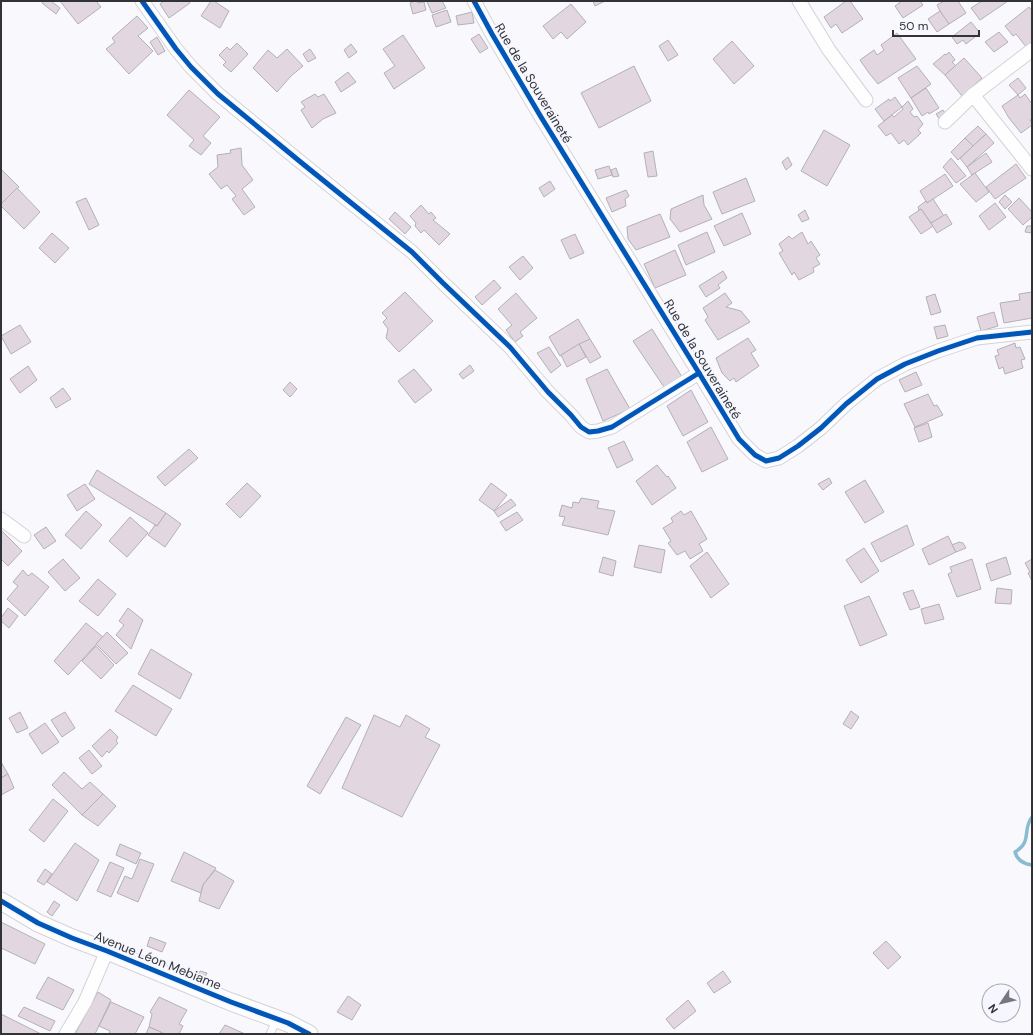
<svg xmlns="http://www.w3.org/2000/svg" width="1033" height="1035" font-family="'DM Sans',sans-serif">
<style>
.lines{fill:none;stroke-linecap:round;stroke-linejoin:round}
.stream{stroke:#8abcd1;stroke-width:3.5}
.building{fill:#e2d7e0;stroke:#b3b1b4}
.service-casing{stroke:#d4d4d8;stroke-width:9}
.minor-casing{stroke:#d4d4d8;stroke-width:15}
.tertiary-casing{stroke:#d4d4d8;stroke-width:19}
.service{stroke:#fefeff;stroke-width:7}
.minor{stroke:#fefeff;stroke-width:13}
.tertiary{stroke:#fefeff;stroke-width:17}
.cycleway-casing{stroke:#f6f6ff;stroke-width:8}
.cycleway{stroke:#0057b8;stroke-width:5}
.labels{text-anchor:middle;stroke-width:3.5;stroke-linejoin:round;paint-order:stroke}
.street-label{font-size:13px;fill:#323337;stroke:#f6f6ff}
</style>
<rect width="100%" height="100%" fill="#f8f8fd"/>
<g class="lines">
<path class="stream" d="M1032,817C1024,827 1029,837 1023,845C1021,848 1018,850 1015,852C1017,860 1024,864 1032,865"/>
</g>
<g class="building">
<path d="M43,1H51L60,8L56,14L42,3Z"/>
<path d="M60,1H96L101,7L78,24Z"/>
<path d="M164,1H189L190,3L169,18L160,4Z"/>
<path d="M211,1H214L229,11L220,28L201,16Z"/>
<path d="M415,1H418V3L424,2L426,10L413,14L410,3Z"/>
<path d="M429,1H442L446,8L432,13L427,2Z"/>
<path d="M593,1H605L595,6Z"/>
<path d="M846,1H850L863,19L842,33L836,24L831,28L824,17Z"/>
<path d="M902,1H920L923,5L903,18L895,6Z"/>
<path d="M944,1H958L966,13L949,24L942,15L937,5Z"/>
<path d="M982,1H1008L980,20L971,8Z"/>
<path d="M571,4L586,22L567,39L561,32L553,39L543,26Z"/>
<path d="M1029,7L1032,11V44L1027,48L1016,34L1013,36L1005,26Z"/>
<path d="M447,10L451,22L436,27L432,15Z"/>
<path d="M940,11L949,24L937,32L928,19Z"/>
<path d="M472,12L474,23L458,25L456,16Z"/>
<path d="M137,16L148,28L138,36L153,51L129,74L106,49L115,42L112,38Z"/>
<path d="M971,22L980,33L966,44L963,40L957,44L952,37Z"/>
<path d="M999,32L1008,42L994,52L985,42Z"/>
<path d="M897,33L916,59L878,84L869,73L860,60L874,50L877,55L884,50L881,45Z"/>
<path d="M479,34L488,48L480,53L471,39Z"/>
<path d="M403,35L425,68L394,89L384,73L395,66L383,49Z"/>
<path d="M157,37L165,51L158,55L150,42Z"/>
<path d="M668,40L678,55L668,61L659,46Z"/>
<path d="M732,41L754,66L734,84L713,59Z"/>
<path d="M237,43L248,54L231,72L223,65L226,62L219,55L227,47L230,50Z"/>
<path d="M351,44L357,52L349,58L344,50Z"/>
<path d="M287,49L303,66L291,76L277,92L253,68L268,50L277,58Z"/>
<path d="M310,49L316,58L308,62L303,54Z"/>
<path d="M949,52L955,60L952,62L956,66L945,75L933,64L945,54L946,55Z"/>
<path d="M964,58L982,78L962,96L945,75Z"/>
<path d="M634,66L651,101L599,128L581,93Z"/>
<path d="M917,66L931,84L911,98L898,78Z"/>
<path d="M348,72L356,82L341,92L335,82Z"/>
<path d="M1018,78L1026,88L1018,95L1009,85Z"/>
<path d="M926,88L939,108L929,114L928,112L922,116L911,98Z"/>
<path d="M189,90L220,117L203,136L211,143L201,155L189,146L194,140L167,115Z"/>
<path d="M315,94L318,97L324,94L336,113L323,119L312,128L301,110L305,107L301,102Z"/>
<path d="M1025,94L1032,104V119L1030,120L1032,123V125L1021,133L1009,118L1002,106L1018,95L1020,98Z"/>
<path d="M895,97L902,107L884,121L875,109L889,99L890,101Z"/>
<path d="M908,101L913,109L910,112L914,117L917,116L923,124L918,130L921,133L908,145L904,140L899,144L891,133L886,136L878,126L892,115L894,117L903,109L902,107Z"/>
<path d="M943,110L947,116L940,120L936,114Z"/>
<path d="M978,126L986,134L973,146L965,138Z"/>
<path d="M824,130L850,145L827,186L801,171Z"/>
<path d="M986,134L994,143L967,167L960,158Z"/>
<path d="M965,138L973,146L958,160L951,152Z"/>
<path d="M241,148L242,165L253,180L242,189L255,207L244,215L232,199L236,196L227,185L221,189L209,174L218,167L217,155L231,153L230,150Z"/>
<path d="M653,151L657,176L648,177L644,153Z"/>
<path d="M986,153L992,162L972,175L967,167Z"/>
<path d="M788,157L792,165L786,170L782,162Z"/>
<path d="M951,158L966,176L956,183L943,167Z"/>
<path d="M1016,164L1026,178L995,199L986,187Z"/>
<path d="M609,166L612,175L598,179L595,170Z"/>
<path d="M616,168L619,176L613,177L611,170Z"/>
<path d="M1,169L19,187L1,205Z"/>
<path d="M975,173L989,192L976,202L960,184Z"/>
<path d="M945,174L953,186L927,203L920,191Z"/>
<path d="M746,178L755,201L722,214L713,192Z"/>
<path d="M550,181L555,189L544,197L539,188Z"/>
<path d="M17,188L40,212L24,229L1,206V204Z"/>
<path d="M626,190L629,196L625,199L626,206L612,212L606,198Z"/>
<path d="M703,195L704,205L712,219L680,232L670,219L671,209Z"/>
<path d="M1005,195L1012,202L1005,209L999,202Z"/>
<path d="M86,198L99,225L89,230L76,202Z"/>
<path d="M1019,198L1032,212V217L1023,225L1008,209Z"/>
<path d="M933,199L944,216L931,223L921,209L919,210L918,207L926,201L927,203Z"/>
<path d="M995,203L1006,217L989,230L979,216Z"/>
<path d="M421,205L429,214L431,212L436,218L433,220L450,234L439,245L424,230L421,233L415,226L416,223L410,216Z"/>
<path d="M921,209L933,226L921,234L909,217Z"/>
<path d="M805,210L809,219L802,222L798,215Z"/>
<path d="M395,212L411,227L405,234L389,219Z"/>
<path d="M742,213L751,234L724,246L714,226Z"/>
<path d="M660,214L670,237L636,250L628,239L627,227Z"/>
<path d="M946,214L952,224L937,233L931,223Z"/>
<path d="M1027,226H1032V233L1025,232Z"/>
<path d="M707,232L715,252L686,265L678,245Z"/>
<path d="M802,232L808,244L811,241L820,255L816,258L820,264L813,268L814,272L799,280L794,272L792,275L779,253L783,251L779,244L789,236L792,239Z"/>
<path d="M52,233L69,248L55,263L39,248Z"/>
<path d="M575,234L584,253L570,259L561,240Z"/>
<path d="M675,250L686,275L655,288L644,264Z"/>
<path d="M523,256L533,268L520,280L509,267Z"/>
<path d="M723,271L727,278L718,285L720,288L706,297L699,286Z"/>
<path d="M494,280L501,288L482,305L475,297Z"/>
<path d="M405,292L433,321L399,352L386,338L388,329L383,322L387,318L382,313Z"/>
<path d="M1032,292V318L1004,323L1000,303L1020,300L1019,294Z"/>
<path d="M516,293L537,318L520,332L523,336L515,342L506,330L512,325L498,309Z"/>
<path d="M725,293L732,303L726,307L741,311L750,322L718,340L705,320L708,317L703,308Z"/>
<path d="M935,294L941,312L931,315L926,297Z"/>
<path d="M671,303L676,310L668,314L664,307Z"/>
<path d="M994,312L998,326L981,331L977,317Z"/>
<path d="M578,319L590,339L560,356L549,337Z"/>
<path d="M20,325L31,342L11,354L1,336Z"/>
<path d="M945,325L948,336L937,339L934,327Z"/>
<path d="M652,329L684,380L666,390L633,341Z"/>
<path d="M748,338L756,350L751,353L759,366L736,382L734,378L730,381L722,373L716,358Z"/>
<path d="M590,339L601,357L590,363L579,344Z"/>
<path d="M1015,343L1016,348L1020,347L1025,359L1021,360L1023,368L1005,374L1003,367L999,369L995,356L999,355L997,350Z"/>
<path d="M579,344L586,357L567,367L561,355Z"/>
<path d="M549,347L561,365L551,373L537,353Z"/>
<path d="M470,365L474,371L463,379L459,374Z"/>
<path d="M28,366L37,380L20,393L10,379Z"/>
<path d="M414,369L432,390L415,403L398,381Z"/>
<path d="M607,369L630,409L603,421L586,379Z"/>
<path d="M916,372L922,385L905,392L899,380Z"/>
<path d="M290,382L297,389L290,397L283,390Z"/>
<path d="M63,388L71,399L56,408L50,398Z"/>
<path d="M691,390L708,422L683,436L667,406Z"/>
<path d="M928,394L934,406L937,405L943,415L915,427L904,404Z"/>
<path d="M928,423L932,437L919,442L914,428Z"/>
<path d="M711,427L728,459L702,472L687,442Z"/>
<path d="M624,441L633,460L617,468L608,448Z"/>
<path d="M189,449L198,458L165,486L157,477Z"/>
<path d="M657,465L667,477L668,476L676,488L652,505L636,481Z"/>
<path d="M97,470L166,513L157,526L89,484Z"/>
<path d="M829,478L832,483L823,490L818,484Z"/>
<path d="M865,480L884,512L865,523L845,492Z"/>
<path d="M247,483L261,496L240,518L226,504Z"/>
<path d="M491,483L507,495L494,511L479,500Z"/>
<path d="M85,484L95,499L77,511L67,495Z"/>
<path d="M581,498L599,501L597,508L615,511L608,535L562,525L565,517L559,516L562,505L572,508L573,502L579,503Z"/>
<path d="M511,499L516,505L498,517L494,511Z"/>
<path d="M86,511L102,525L81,549L65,535Z"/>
<path d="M681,511L684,515L691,511L707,539L699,544L703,551L690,559L685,551L677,555L668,543L671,541L663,528L673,522L671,518Z"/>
<path d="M517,512L523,520L506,531L500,522Z"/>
<path d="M166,513L181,524L165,547L148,535L155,525L157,526Z"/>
<path d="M130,517L148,533L127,557L109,541Z"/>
<path d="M907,525L914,545L881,562L871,543Z"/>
<path d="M46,527L56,541L44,549L34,535Z"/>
<path d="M1,530L22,551L8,566L1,559Z"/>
<path d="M948,536L956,552L929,565L922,549Z"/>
<path d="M959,542L963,543L966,548L956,552L952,545Z"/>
<path d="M639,545L665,550L661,573L634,567Z"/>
<path d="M864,548L879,571L861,583L846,560Z"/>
<path d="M707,552L729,584L711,598L690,566Z"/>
<path d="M603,557L616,561L613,576L599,572Z"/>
<path d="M1006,557L1011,574L991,581L986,564Z"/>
<path d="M63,559L80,578L65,591L48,572Z"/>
<path d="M972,559L981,589L957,597L948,574L952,572L950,567Z"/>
<path d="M1032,559V581L1028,573L1030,572L1025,563Z"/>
<path d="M23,570L28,576L32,573L49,587L25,616L7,599L18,586L13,582Z"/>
<path d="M98,579L116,594L98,616L79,601Z"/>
<path d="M997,588L1012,590L1011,604L995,603Z"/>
<path d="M913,590L920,607L910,610L903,593Z"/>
<path d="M869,596L887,635L860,646L844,606Z"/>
<path d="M939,604L944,619L925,624L921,609Z"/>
<path d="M8,608L18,616L9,628L1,621V618Z"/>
<path d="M128,608L143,620L131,649L116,635L124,625L119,621Z"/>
<path d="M86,623L103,637L68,675L54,661Z"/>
<path d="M107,632L128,653L116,664L96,644Z"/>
<path d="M96,646L114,665L101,679L82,661Z"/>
<path d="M151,649L192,674L180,699L138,674Z"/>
<path d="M133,685L172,709L156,736L115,711Z"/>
<path d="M851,711L859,717L851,729L843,724Z"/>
<path d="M20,712L28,728L17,733L9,718Z"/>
<path d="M65,712L75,728L62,737L51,720Z"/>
<path d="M374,715L400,727L406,715L430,729L425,737L440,745L402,817L342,788Z"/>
<path d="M346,717L361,725L320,794L307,786Z"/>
<path d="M45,723L59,742L42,754L29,734Z"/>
<path d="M110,729L118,737L116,741L118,743L109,753L107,751L102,757L92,746Z"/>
<path d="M89,750L102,766L92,774L79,758Z"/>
<path d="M1,762L8,774L1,778Z"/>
<path d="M64,772L82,789L90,782L103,794L82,815L52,785Z"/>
<path d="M8,774L14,788L1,795V778Z"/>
<path d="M103,794L116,806L98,826L82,815Z"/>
<path d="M53,799L68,811L44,842L29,830Z"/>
<path d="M75,843L99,860L77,901L47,882Z"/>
<path d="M120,844L141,853L136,864L116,855Z"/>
<path d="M184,852L216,868L203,885L201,893L171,881Z"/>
<path d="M140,859L154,864L138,902L117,893L125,876L132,879Z"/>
<path d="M110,862L124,868L111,897L97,891Z"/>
<path d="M45,869L52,874L44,885L37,881Z"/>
<path d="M215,870L234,881L219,909L199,901L203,885Z"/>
<path d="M54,901L60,905L52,916L47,912Z"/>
<path d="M1,922L45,944L35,964L1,948Z"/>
<path d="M150,937L166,943L162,952L147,946Z"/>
<path d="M886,941L901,957L888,969L873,953Z"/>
<path d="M200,971L207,973L202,983L195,980Z"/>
<path d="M723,971L731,982L714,993L707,983Z"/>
<path d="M48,977L74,990L63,1010L36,998Z"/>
<path d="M98,992L111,1000L95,1034H75Z"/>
<path d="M348,996L361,1005L352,1020L337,1012Z"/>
<path d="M159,997L187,1010L179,1024L183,1026L179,1034H165L149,1027L152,1014L150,1012Z"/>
<path d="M688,1000L696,1011L674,1029L666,1019Z"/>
<path d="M111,1002L144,1017L135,1034H109L110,1031L99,1026Z"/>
<path d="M24,1007L55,1021L50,1031L18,1016Z"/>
<path d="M1,1014L41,1034H1Z"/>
<path d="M225,1025L245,1034H219Z"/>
<path d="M149,1027L161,1032V1034H146Z"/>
</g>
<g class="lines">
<defs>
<path id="service" d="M270,1034L277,1019"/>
<g id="minor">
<path d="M142,1L176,49L191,67L218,94L303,164L412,252L443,283L510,347L548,392L571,415L581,427L589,432L598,431L612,427L699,373"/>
<path d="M474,1L492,34L541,117L699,373L739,439L755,455L766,461L779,458L798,446L821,428L846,404L877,379L905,364L938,351L977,338L1032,332"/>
<path d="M799,1L829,50L866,100"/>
<path d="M1032,50L973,95L1032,169"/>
<path d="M945,122L973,95"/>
<path d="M1,519L24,536"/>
<path d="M66,1034L85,1002L107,951"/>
</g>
<path id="tertiary" d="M1,901L38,923L72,938L107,951L231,1002L288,1023L309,1034"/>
</defs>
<use href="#service" class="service-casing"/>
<use href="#minor" class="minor-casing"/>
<use href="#tertiary" class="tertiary-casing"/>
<use href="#service" class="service"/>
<use href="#minor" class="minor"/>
<use href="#tertiary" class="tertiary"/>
<defs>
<g id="cycleway">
<path d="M142,1L176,49L191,67L218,94L303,164L412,252L443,283L510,347L548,392L571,415L581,427L589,432L598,431L612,427L699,373"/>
<path d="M474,1L492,34L541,117L699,373L739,439L755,455L766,461L779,458L798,446L821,428L846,404L877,379L905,364L938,351L977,338L1032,332"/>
<path d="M1,901L38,923L72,938L107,951L231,1002L288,1023L309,1034"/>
</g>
</defs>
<use href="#cycleway" class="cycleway-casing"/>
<use href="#cycleway" class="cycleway"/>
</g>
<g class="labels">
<g class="street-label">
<text transform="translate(534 83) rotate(59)" y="5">Rue de la Souveraineté</text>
<text transform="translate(703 359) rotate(59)" y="5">Rue de la Souveraineté</text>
<text transform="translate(158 960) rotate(22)" y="5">Avenue Léon Mebiame</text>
</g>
</g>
<rect width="1033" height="1035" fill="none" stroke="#323337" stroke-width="4"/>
<g transform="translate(1001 1003) rotate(235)"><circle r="19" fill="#f6f6ff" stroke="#a8a8af"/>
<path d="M0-3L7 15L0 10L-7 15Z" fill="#77787c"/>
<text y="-6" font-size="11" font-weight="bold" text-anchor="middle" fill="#323337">N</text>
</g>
<path d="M893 30v6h86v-6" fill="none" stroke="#323337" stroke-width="2"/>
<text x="899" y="30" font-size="12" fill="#323337" stroke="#f6f6ff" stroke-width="3" paint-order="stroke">50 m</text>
</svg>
